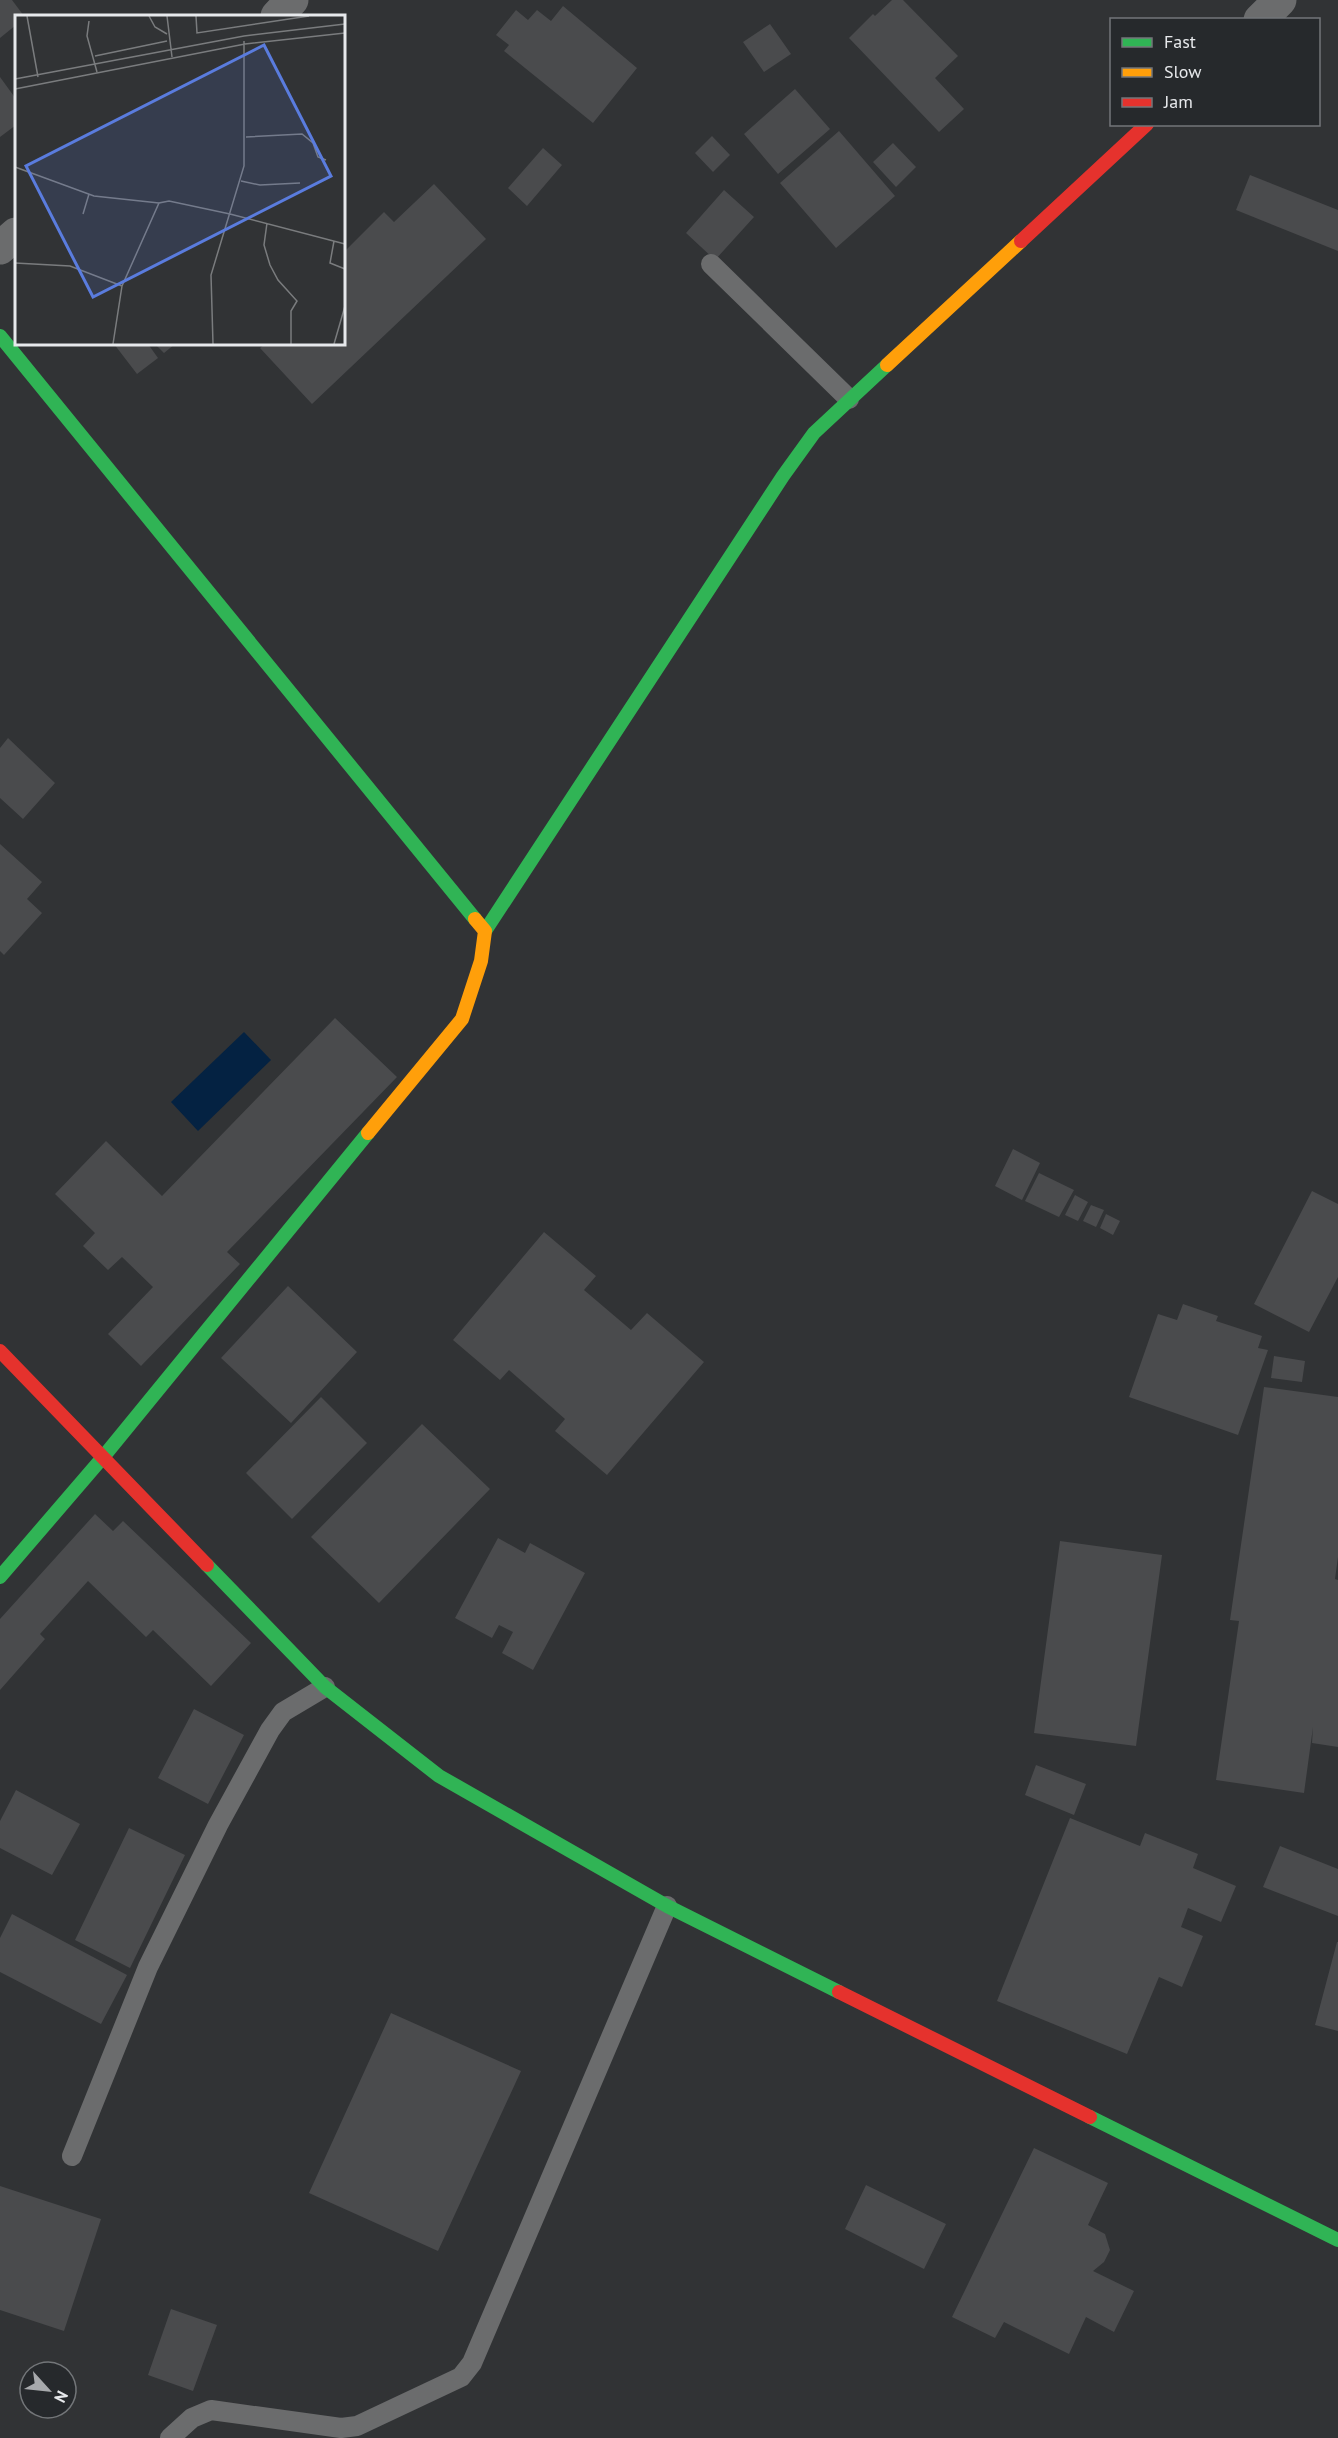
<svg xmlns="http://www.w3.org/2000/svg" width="1338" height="2438" viewBox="0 0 1338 2438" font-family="'PT Sans',sans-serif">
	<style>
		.water { fill: #042242 }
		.building { fill: #4a4b4d }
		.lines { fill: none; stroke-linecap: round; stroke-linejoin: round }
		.lane { stroke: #6b6c6d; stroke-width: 20 }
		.street { stroke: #6b6c6d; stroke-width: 33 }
		.fast { stroke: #30b455; stroke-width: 14 }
		.slow { stroke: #ff9f0a; stroke-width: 14 }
		.jam { stroke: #e5322d; stroke-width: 14 }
		.inset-road { fill: none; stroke: #7a7c7e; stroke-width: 1.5 }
		.view { fill: #5a7cde; fill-opacity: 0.15; stroke: #5a7cde; stroke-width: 3 }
		.inset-edge { fill: none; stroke: #e7e9ec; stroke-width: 3 }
	</style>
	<rect width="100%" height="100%" fill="#313335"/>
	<path class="water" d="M244 1032 271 1060 198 1131 171 1102Z"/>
	<path class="building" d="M0 0H12L24 16H16V25L0 38Z
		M892 0H903L958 56 935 78 964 109 939 132 849 38 873 14 875 16Z
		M563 6 637 68 593 123 504 51 509 45 496 35 516 10 528 20 537 10 551 21Z
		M770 24 791 54 764 72 743 42Z
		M0 77 16 99V125L0 137Z
		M795 89 830 129 778 174 744 134Z
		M839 131 895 196 836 248 780 183Z
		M712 136 730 155 713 172 695 153Z
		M893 143 916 167 896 187 873 162Z
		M543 148 562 165 527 206 508 188Z
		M1250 175 1338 210V251L1236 210Z
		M434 184 486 239 312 404 260 348 265 344H344V252L384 212 394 222Z
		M724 190 754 217 715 260 686 233Z
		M114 344H148L158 358 137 374Z
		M155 344H175L164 353Z
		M8 738 55 783 23 819 0 798V748Z
		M0 844 42 882 27 899 42 913 4 955 0 951Z
		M335 1018 397 1077 227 1252 240 1264 141 1366 108 1334 153 1287 122 1257 108 1270 83 1246 95 1233 55 1194 106 1141 162 1196Z
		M1013 1149 1040 1163 1022 1200 995 1186Z
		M1039 1173 1074 1190 1059 1217 1025 1201Z
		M1312 1191 1338 1204V1277L1309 1332 1254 1304Z
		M1075 1195 1088 1202 1078 1221 1065 1215Z
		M1091 1205 1104 1210 1096 1227 1083 1221Z
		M1106 1214 1120 1221 1113 1235 1100 1228Z
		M544 1232 596 1276 584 1290 631 1330 647 1313 704 1362 607 1475 555 1431 565 1419 509 1370 500 1380 453 1340Z
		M288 1286 357 1352 291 1423 221 1358Z
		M1183 1304 1218 1316 1216 1321 1262 1336 1258 1348 1268 1350 1238 1435 1129 1397 1158 1314 1177 1320Z
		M1274 1356 1305 1361 1302 1382 1271 1378Z
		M1264 1387 1338 1397V1557L1335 1579 1338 1580V1747L1312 1743 1313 1727 1304 1793 1216 1780 1239 1621 1230 1620Z
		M321 1397 367 1443 292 1519 246 1473Z
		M422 1424 490 1489 379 1603 311 1537Z
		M95 1514 113 1531 123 1521 251 1643 211 1686 153 1630 146 1637 88 1581 40 1634 45 1639 0 1690V1619Z
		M498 1538 525 1553 530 1543 585 1573 533 1670 502 1653 513 1632 499 1625 492 1638 455 1618Z
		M1060 1541 1162 1555 1136 1746 1034 1733Z
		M194 1709 244 1735 208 1804 158 1778Z
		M1036 1765 1086 1784 1074 1815 1025 1795Z
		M16 1790 80 1824 52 1875 0 1848V1821Z
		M1070 1818 1140 1846 1145 1833 1198 1854 1193 1868 1236 1886 1221 1922 1188 1908 1181 1927 1203 1936 1182 1987 1159 1977 1127 2054 997 2001Z
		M129 1828 185 1855 130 1968 75 1940Z
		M1280 1846 1338 1869V1916L1263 1887Z
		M12 1914 127 1975 101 2024 0 1972V1938Z
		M1337 1942H1338V2031L1315 2025Z
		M391 2013 521 2071 438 2251 309 2193Z
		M1034 2148 1108 2183 1088 2225 1105 2234 1110 2250 1104 2262 1093 2271 1134 2291 1114 2332 1086 2317 1069 2354 1004 2322 995 2338 952 2317Z
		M866 2185 946 2224 924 2269 845 2229Z
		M0 2186 101 2219 64 2331 0 2310Z
		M171 2309 217 2325 193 2391 148 2375Z"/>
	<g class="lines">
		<path class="lane" d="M711 264 849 399
			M72 2156 148 1967 218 1825 270 1730 283 1712 325 1687
			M170 2438 192 2418 211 2410 341 2428 357 2426 461 2377 472 2363 667 1906"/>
		<path class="street" d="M277 16 292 0
			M1260 20 1280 0
			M0 248 16 234"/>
		<path class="fast" d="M0 336 475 919
			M485 931 783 476 814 433 887 365
			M207 1565 325 1687 439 1776 667 1906 839 1992
			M0 1577 104 1456 368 1133
			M1090 2117 1338 2240"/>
		<path class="slow" d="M887 365 1021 241
			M368 1133 462 1019 481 961 485 931 475 919"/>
		<path class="jam" d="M1021 241 1147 124
			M0 1351 207 1565
			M839 1992 1090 2117"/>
	</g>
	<g transform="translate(15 15)">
		<rect width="330" height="330" fill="#313335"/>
		<path class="inset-road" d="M12 1 23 62M134 1 140 12 152 19M152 1 157 42M181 1 182 18 294 1M74 6 72 21 82 57M80 41 152 26M0 64 229 21 330 9M0 74 230 29 330 18M231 122 287 119 298 128 303 142 311 145M0 152 79 181 144 188M226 166 245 170 285 168M68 199 74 179M252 208 249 230 255 250 263 265 282 286 276 296V329M319 226 315 248 330 254M0 248 55 251 107 271M98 329 107 271 144 188 154 186 215 199 330 229M198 329 196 260 229 151V26M319 329 330 291"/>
		<path class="view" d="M249 30 316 161 78 282 11 151Z"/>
		<rect width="330" height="330" class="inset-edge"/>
	</g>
	<rect x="1110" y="18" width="210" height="108" fill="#26292c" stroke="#737679" stroke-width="1.5"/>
	<rect x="1122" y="38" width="30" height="9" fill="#30b455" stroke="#737679" stroke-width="1.5"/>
	<text x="1164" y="48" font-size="18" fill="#e7e9ec">Fast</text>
	<rect x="1122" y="68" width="30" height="9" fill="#ff9f0a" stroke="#737679" stroke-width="1.5"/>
	<text x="1164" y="78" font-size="18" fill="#e7e9ec">Slow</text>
	<rect x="1122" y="98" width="30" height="9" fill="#e5322d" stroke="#737679" stroke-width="1.5"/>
	<text x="1164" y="108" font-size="18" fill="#e7e9ec">Jam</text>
	<g transform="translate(48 2390) rotate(117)"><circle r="28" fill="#26292c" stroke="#737679" stroke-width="1.5"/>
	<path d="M0-4.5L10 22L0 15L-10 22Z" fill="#a7a9ac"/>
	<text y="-9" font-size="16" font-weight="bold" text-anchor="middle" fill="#e7e9ec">N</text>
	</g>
</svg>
